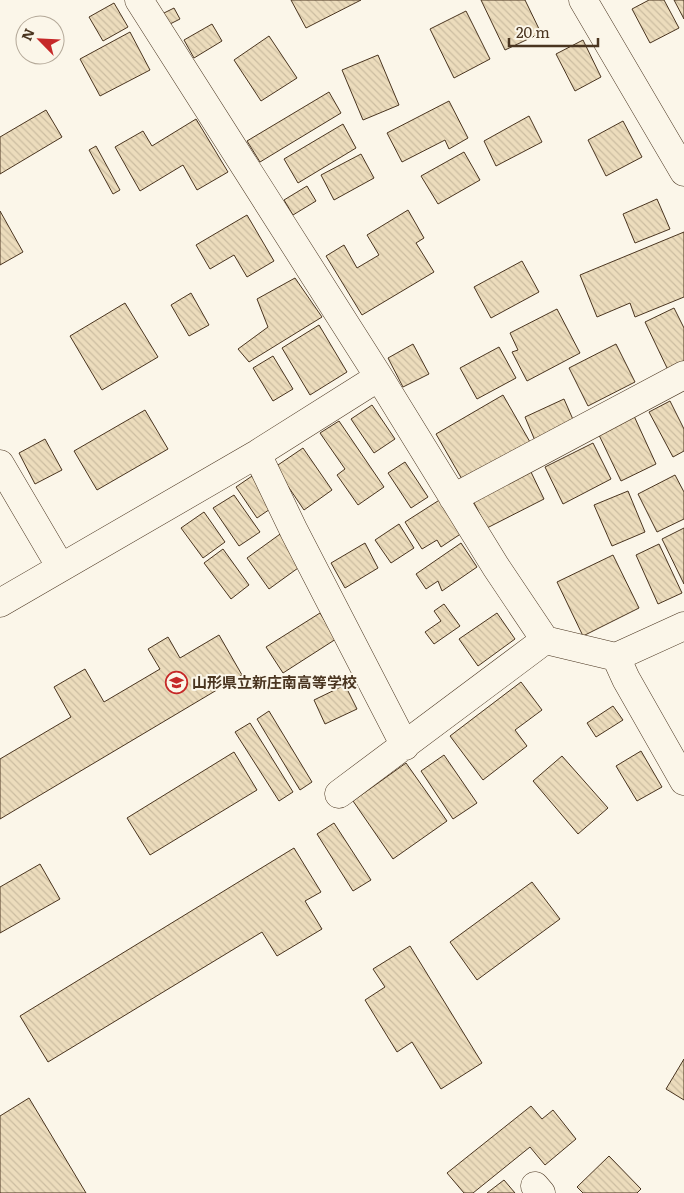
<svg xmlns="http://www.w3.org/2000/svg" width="684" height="1193" viewBox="0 0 684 1193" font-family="Literata,'Noto Sans JP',serif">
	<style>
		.building { fill: url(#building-back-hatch); stroke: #4a3520 }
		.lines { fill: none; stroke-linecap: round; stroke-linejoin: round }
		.minor-casing { stroke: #4a3520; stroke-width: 29 }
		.minor { stroke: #fbf6e9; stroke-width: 28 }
		.labels { text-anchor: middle; stroke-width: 4; stroke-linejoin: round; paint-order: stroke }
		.poi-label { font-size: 15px; font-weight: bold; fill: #4a3520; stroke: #fbf6e9; text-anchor: start }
	</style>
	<defs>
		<pattern id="building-back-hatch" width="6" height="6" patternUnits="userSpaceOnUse" patternTransform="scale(1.25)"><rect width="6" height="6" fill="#ecdcbc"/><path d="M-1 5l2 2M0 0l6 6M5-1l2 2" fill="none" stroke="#ccbda1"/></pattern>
	</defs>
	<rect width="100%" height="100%" fill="#fbf6e9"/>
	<path class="building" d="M291 0H361L306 28Z
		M481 0H525L541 33 505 50Z
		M649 0H664L679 28 650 43 632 9Z
		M674 0H684V19Z
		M114 3 128 27 103 41 89 17Z
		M174 8 180 19 166 26 160 15Z
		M466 11 490 59 454 78 430 29Z
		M212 24 222 41 194 58 184 40Z
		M130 32 150 70 100 96 80 59Z
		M269 36 297 78 261 101 234 60Z
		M583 40 601 77 575 91 556 54Z
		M378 55 399 105 363 120 342 70Z
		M329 92 341 113 260 162 247 141Z
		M449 101 468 138 449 149 445 140 402 162 387 133Z
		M46 110 62 137 0 174V137Z
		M529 116 542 142 496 166 484 141Z
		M196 119 228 172 197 190 183 165 140 191 115 147 143 131 152 146Z
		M623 121 642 157 606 176 588 140Z
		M343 124 356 148 298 183 284 159Z
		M96 146 120 190 113 194 89 150Z
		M464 152 480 180 438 204 421 176Z
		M361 154 374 178 334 200 321 175Z
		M307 186 316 201 293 215 284 200Z
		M657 199 670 229 635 243 623 214Z
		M408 210 424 238 416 243 434 272 362 315 326 256 344 245 357 268 379 255 367 235Z
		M0 211 23 252 0 265Z
		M247 215 274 261 247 277 234 255 210 269 196 245Z
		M684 232V297L635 317 630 303 597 317 580 275Z
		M522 261 539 292 491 318 474 287Z
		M295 278 322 317 249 362 238 349 268 327 257 299Z
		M191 293 209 325 189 336 171 305Z
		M125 303 158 357 102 390 70 336Z
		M674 308 684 328V362L668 370 645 322Z
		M557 309 580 353 527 381 512 352 518 350 510 333Z
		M319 325 347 372 310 395 282 348Z
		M413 344 429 374 403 387 388 358Z
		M616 344 635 382 588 406 569 368Z
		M499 347 516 378 477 399 460 368Z
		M273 356 293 389 273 401 253 368Z
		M503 395 530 442 463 481 436 434Z
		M564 399 575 424 536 443 525 417Z
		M670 401 684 429V451L673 457 649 412Z
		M372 405 395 439 374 453 351 419Z
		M145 410 168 449 97 490 74 451Z
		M634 416 656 464 621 481 598 433Z
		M339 421 384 487 358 505 337 475 345 469 320 433Z
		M45 439 62 470 35 484 19 453Z
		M593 443 611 479 563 504 545 467Z
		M303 448 332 490 304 510 275 467Z
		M405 462 428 497 411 508 388 473Z
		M530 470 544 499 487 528 472 499Z
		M255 474 276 505 257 518 236 487Z
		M675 475 684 492V519L657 532 638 494Z
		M628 491 645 532 612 546 594 505Z
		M234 495 260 532 239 546 213 508Z
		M441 499 462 533 441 547 437 540 422 549 405 522Z
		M204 512 225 542 203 558 181 528Z
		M399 524 414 548 391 563 375 540Z
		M684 528V584L662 539Z
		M283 532 305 563 269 589 247 558Z
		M365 543 378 568 345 588 331 563Z
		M461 543 477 567 442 591 438 581 426 589 416 574Z
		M659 544 682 593 658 604 636 555Z
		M223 549 249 585 231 599 204 563Z
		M613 555 639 608 583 636 557 582Z
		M444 604 460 626 434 644 425 632 441 621 434 611Z
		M320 613 336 639 283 673 266 647Z
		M497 613 515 639 478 666 459 639Z
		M219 635 242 675 0 819V759L71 717 54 687 85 669 104 702 160 669 148 649 168 637 180 658Z
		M521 682 542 710 515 730 527 746 483 780 450 736Z
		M345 685 357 709 325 724 314 700Z
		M613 706 623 720 596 737 587 723Z
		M269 711 312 782 300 790 257 719Z
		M250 723 293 792 279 801 235 732Z
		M641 751 662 787 637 801 616 766Z
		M234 752 257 790 150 855 127 818Z
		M444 755 477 803 453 819 421 771Z
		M562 756 608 808 578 834 533 781Z
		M406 763 447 821 393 859 353 801Z
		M334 823 371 880 353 891 317 834Z
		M294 848 321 892 305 901 322 929 277 956 262 932 48 1062 20 1016Z
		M40 864 60 899 0 933V887Z
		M532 882 560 919 477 980 450 942Z
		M410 946 482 1063 441 1089 412 1042 397 1052 365 1000 385 987 373 969Z
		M684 1059V1100L666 1089Z
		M29 1098 86 1193H0V1116Z
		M531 1106 542 1119 553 1110 576 1139 545 1165 530 1147 473 1193H464L447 1173Z
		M609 1156 641 1189 637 1193H583L577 1187Z
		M504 1180 515 1193H487Z"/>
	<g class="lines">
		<defs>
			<path id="minor" d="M139 0 379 377 496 567 545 640 616 657 684 626
				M583 0 684 172
				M257 454 294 531 405 746
				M0 464 60 566
				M453 498 684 375
				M0 603 257 454 379 377
				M616 657 626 679 684 781
				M339 794 545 640
				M535 1186 541 1193"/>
		</defs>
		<use href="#minor" class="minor-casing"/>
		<use href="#minor" class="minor"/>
	</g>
	<defs>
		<symbol id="school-ring" viewBox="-11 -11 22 22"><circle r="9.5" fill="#fbf6e9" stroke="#c62828" stroke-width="1.5"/><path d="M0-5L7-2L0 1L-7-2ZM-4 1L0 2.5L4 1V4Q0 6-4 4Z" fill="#c62828"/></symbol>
	</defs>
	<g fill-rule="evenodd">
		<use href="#school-ring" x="164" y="670" width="25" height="25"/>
	</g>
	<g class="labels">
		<g class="poi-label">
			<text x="192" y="688">山形県立新庄南高等学校</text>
		</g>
	</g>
	<g transform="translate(40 40) rotate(294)"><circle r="24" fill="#fbf6e9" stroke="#b4a999"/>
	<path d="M0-4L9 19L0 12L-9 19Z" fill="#c62828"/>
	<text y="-8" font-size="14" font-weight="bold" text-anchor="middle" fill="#4a3520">N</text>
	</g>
	<path d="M509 38v8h89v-8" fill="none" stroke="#4a3520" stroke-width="2.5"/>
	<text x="516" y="38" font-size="15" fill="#4a3520" stroke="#fbf6e9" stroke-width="4" paint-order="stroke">20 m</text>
</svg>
